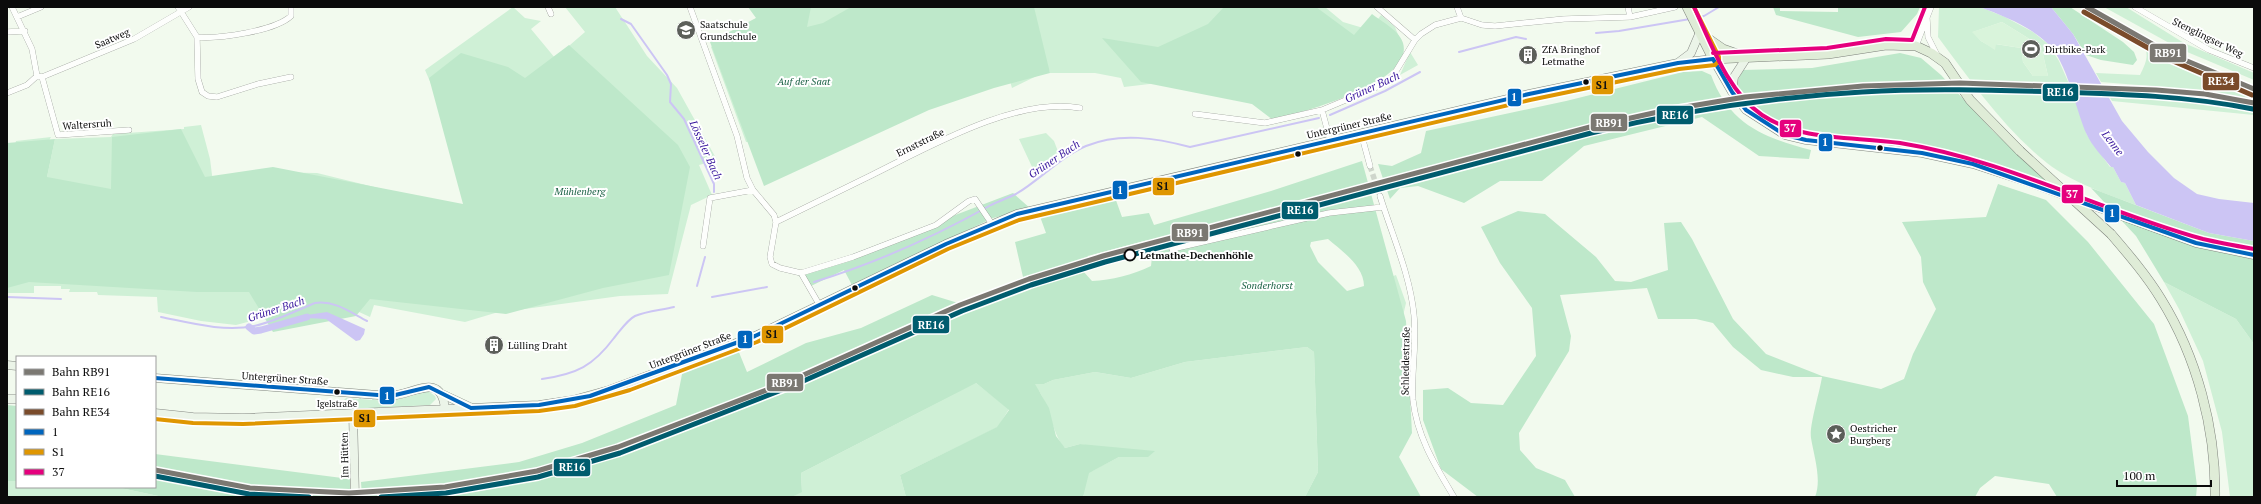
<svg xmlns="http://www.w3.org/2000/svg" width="2261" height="504" viewBox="0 0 2261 504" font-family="'PT Serif',serif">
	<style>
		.green { fill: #cff0d6; fill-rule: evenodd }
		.forest { fill: #bee8ca; fill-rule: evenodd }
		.pitch { fill: #d9f4db }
		.water { fill: #ccc5f4 }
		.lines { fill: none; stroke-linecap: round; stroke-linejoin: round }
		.stream { stroke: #ccc5f4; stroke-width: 2 }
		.canal { stroke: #ccc5f4; stroke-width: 7 }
		.street-tunnel { stroke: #cfd6cc; stroke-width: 5.5; stroke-dasharray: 5.5 3; stroke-linecap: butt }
		.street-casing { stroke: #8f938d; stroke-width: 6 }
		.secondary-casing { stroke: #868984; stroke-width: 9 }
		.primary-casing { stroke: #7c807a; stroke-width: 10 }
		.street { stroke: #fdfefc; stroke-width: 5.5 }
		.secondary { stroke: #ebf4e8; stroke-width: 8 }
		.primary { stroke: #dfecd7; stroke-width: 9 }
		.primary-bridge-casing { stroke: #7c807a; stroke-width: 10; stroke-linecap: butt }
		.primary-bridge { stroke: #dfecd7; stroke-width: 9 }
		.bus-1-casing { stroke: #fff; stroke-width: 7 }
		.bus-2-casing { stroke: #fff; stroke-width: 7 }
		.bus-3-casing { stroke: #fff; stroke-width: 7 }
		.bus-1 { stroke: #0065bd; stroke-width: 4 }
		.bus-2 { stroke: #df9601; stroke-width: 4 }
		.bus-3 { stroke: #e5007d; stroke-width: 4 }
		.rail-1-casing { stroke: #fff; stroke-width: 8 }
		.rail-2-casing { stroke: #fff; stroke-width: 8 }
		.rail-3-casing { stroke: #fff; stroke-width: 8 }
		.rail-1 { stroke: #7b7872; stroke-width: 5 }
		.rail-2 { stroke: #005c6e; stroke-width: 5 }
		.rail-3 { stroke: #7a4b2a; stroke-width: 5 }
		.bus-dot { fill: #0b0b0b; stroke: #fff; stroke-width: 1.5 }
		.stop-dot { fill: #fff; stroke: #0b0b0b; stroke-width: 2 }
		.labels { text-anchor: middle; stroke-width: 4; stroke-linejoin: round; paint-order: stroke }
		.bus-label { font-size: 9px; fill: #0b0b0b; stroke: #fff }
		.poi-label { font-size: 10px; fill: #0b0b0b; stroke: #fff; text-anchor: start }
		.street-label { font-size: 10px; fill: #0b0b0b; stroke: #fff }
		.park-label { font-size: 10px; font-style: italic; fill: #1c6246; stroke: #fff }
		.stop-label { font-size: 10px; font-weight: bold; fill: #0b0b0b; stroke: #fff; text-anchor: start }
		.water-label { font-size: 11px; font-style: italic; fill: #37159c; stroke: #fff }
		.line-badge { stroke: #fff; stroke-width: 1.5 }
		.badge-label { font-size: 11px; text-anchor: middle; font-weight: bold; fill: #fff }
		.pale-badge-label { font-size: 11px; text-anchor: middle; font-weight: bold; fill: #111 }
	</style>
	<rect width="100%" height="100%" fill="#f2faee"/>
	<path class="green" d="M513 7 525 18 541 21 531 29 555 58 585 32 565 7H615L647 56 677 88 717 160 699 165 712 195 691 205 668 294 620 296 495 313 465 322 374 305 370 317 346 306 267 317 236 325 201 321 158 312 157 297 98 295 97 292H69L70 289H61V286H34V293H7V175L16 141 51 137 43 152 47 177 55 139 111 137 113 134 184 129V127L201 125 210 159 213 183 258 172 317 173 452 206 471 203 438 100 425 70Z
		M756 7H1325L1343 22 1370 30 1381 15 1395 27 1401 42 1256 105 1175 81 1124 87 1121 78 1095 73H1050L1049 70 1012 88 1004 60 750 142H746L711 47 761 15Z
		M1939 7H1980L2005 17 2033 32 2048 44 2059 61 2073 93 2087 135 2110 167H2113L2121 182 2125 183 2136 205C2107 194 2071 182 2047 163 2004 129 1971 81 1938 37ZM2002 22 2041 46 2048 76H2033L2023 62 2021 48 1995 44V49L1981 41 1973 32Z
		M2104 7H2126L2184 43 2254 73V80L2180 49Z
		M2139 38 2190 65 2254 91V101L2200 90 2101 82 2096 73 2140 75C2148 59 2150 52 2139 38Z
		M1410 52 1418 65 1400 75Z
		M2106 91 2230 104 2254 109V115L2112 101Z
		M1046 133 1054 141 1059 154 1033 169 1019 139Z
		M1332 236 1303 244 1340 296 1396 275 1406 303 1400 329 1325 471 1321 341 1048 373 1044 384 1053 380 1095 372 1131 378 1185 362 1307 347 1314 352 1318 472 1305 497H1083L1084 494 1082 497 1019 408 984 379 752 497 1115 283ZM1039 391C1050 407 1054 439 1065 448L1080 444 1148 457H1119L1092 471 1061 454Z
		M2164 282 2236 319 2254 344V497H2230L2222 432 2203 361 2179 309Z
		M976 383 1009 409 998 427 900 475 906 497H792L802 491 801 473Z
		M428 391 435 396 436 399 430 405 355 409 344 400 346 398 358 399 361 397V399L372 400V398L375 400 385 401 386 399 404 398Z
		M7 481H17V487H116L163 497H7Z"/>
	<path class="forest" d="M748 7H811L807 27 823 23 851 7H1034L1050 73 994 88 929 110 764 186 710 42 756 18Z
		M1224 7H1316L1354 35 1372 14C1382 22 1399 30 1403 43 1415 83 1301 112 1273 120L1252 104 1141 82 1102 38 1158 47 1208 24Z
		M1773 7H1780V11L1838 12V7H1920L1917 14 1901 32 1858 37 1776 15Z
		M2051 7H2070L2123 42 2134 52 2137 60 2133 65 2101 60 2086 55 2073 34Z
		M569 45 678 145 690 167 669 275 603 288 506 314 370 299 356 316 273 332 249 292H197L29 282 7 288V143L55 139 47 177 111 189 112 137 181 129 205 177 273 167 463 204 429 78 461 53 508 67 525 78Z
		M1900 53 1921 58 1941 75 1993 131 2048 182 1982 159 1950 151 1872 139 1804 134 1760 116 1738 93 1737 82 1743 70 1812 68Z
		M1702 71 1711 75C1729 124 1764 138 1811 150L1809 159 1759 156 1702 117 1584 146 1542 181H1500L1464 203 1418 186 1400 188 1390 199 1378 164 1392 166 1421 153 1426 131 1566 101 1683 72Z
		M1362 161 1406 321 1412 433 1399 457 1421 497H1305L1318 472 1314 352 1307 347 1185 362 1131 378 1095 372 1053 380 1044 384H1035L1049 408 1056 436 1065 448 1080 444 1155 451 1148 457H1119L1089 473 1083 497H906L900 475 997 427 1009 410 976 383 801 473 802 492 792 497H362L361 482 519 462 582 443 676 405 684 364 736 345 747 372 806 343 861 328 932 295 958 303 1023 277 1015 242 1046 233 1038 211 1113 192 1122 217 1149 213 1154 225 1271 191ZM1328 239C1342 251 1364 266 1364 286L1347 291 1318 262 1310 246 1311 242ZM1148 240 1153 248 1151 266C1132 275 1112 280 1092 281L1083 271 1088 256Z
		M1998 184 2046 200 2088 242 2154 324 2188 416 2197 486 2196 497H2057L2049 484 1995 476 1980 488 1975 497H1815C1822 480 1814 456 1811 438 1809 426 1820 391 1822 377H1793L1761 370 1733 347 1713 323 1696 319H1658L1647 288 1560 295 1571 336 1569 351 1519 433 1520 450 1536 468 1565 480 1575 497H1478L1441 469 1423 420V390L1448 388 1471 403 1503 405 1536 356 1532 308 1500 263 1481 227 1518 211 1545 214 1596 257 1615 281 1631 282 1668 270 1664 223 1681 222 1692 239 1733 319 1766 354 1822 376 1881 389 1904 379 1913 354 1936 309 1923 282 1921 257 1902 222 1986 217Z
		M2091 188 2209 233 2254 241V344L2236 319 2164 282 2136 236Z
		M1013 193 1031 209 993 218 852 285 844 270 811 286 798 275Z
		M7 405 17 406V481H7Z
		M155 454 350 479V497H163L116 487H155Z"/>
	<path class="pitch" d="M2002 22 2041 46 2048 76H2033L2023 62 2021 48 1996 44 1995 50 1981 41 1972 32Z"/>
	<path class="water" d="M1980 7H2051L2073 34 2122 121 2148 152 2174 178 2197 194 2219 199 2254 203V241L2209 233 2136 205 2125 183 2121 182 2113 167H2111C2103 157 2092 146 2087 135 2075 109 2068 62 2047 43 2028 25 2003 16 1980 7Z
		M327 312 365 329 364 334 360 340 356 341 326 319 307 318V315Z"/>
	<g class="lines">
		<path class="stream" d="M1696 18 1704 16 1719 7
			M621 19 631 24 667 75 671 84 670 102 684 119 714 184V192
			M1596 33 1619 31 1690 19
			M1459 52 1516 37 1526 39
			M1330 115 1385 91 1420 72
			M814 282C876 263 934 237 991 205 999 201 1008 198 1016 194 1040 180 1060 157 1086 146 1120 132 1156 138 1190 147L1319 118
			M697 286 705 257
			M7 297 61 299
			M712 297 767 287
			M161 317C191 323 223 332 254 326 274 322 295 311 315 303 334 300 350 312 367 321
			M542 379C577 374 593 366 614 338 620 331 627 320 635 316 646 311 662 310 674 307"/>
		<path class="canal" d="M249 327 254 331 261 330 307 317"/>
		<path class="street-tunnel" d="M1370 166 1380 196"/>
		<defs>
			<path id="street" d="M178 7 197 37 198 79 202 92 208 96 217 97 258 84 291 77
				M548 7 551 14
				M690 7 737 136 747 178 753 190 774 215 776 222 770 257 772 264 780 268 801 273 853 257 936 225 969 201 975 199 992 224
				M1377 7 1415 40
				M1457 7 1461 18
				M1628 7 1630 17
				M2135 7 2209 50 2254 68
				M17 17 41 7
				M1927 18 1928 37 1937 55
				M7 32 25 31
				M197 37C219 39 275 31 291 16V7
				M1916 46 1931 7
				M37 76 42 77 134 39 189 7
				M42 77 58 135 129 130
				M7 93 27 85 37 76 32 49 12 7
				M1322 110 1330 140
				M1195 114 1265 123 1322 110 1384 84 1393 76 1415 40 1421 34 1435 25 1461 18 1482 25 1495 26 1564 19 1630 17 1675 7
				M1361 133 1370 166
				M1380 196C1392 235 1410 274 1414 315 1417 344 1411 372 1413 400 1417 437 1436 467 1454 497
				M776 222C808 206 840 191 872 175 927 148 1017 96 1080 108
				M703 246 710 198 753 190
				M1172 249 1329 213 1383 207
				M801 273 820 306"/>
			<path id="secondary" d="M1679 62 1691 53 1700 32
				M1732 92 1734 77 1747 57
				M7 365 17 366
				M155 378 391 396C415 394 441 371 445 409
				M442 394 470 407
				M7 399H17
				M155 413 193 417 243 418 539 405 573 400 609 390 755 336 946 244 1017 214 1529 94 1678 63 1713 59 1732 92 1746 110 1785 135 1806 140 1922 153 1973 164 2028 182 2196 243 2254 255
				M353 413 355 497"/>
			<path id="primary" d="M1687 7 1713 59 1828 54 1886 45 1916 46 1931 53 1945 63 1970 100 2020 151
				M1703 35 1723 49 1740 55
				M2111 234C2129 255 2147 276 2161 299 2197 357 2216 429 2215 497"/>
		</defs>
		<use href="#street" class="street-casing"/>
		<use href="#secondary" class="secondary-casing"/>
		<use href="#primary" class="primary-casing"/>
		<use href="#street" class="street"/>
		<use href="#secondary" class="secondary"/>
		<use href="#primary" class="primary"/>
		<defs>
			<path id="primary-bridge" d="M2020 151 2111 234"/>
		</defs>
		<use href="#primary-bridge" class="primary-bridge-casing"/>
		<use href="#primary-bridge" class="primary-bridge"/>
		<defs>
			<path id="bus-1" d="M1713 59 1732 92 1746 110 1785 135 1806 140 1922 153 1973 164 2196 243 2254 255
				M155 378 391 396 429 387 471 408 539 405 590 396 755 336 946 244 1017 214 1529 94 1678 63 1713 59"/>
			<path id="bus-2" d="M155 419 193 423 243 424 539 411 575 406 630 390 757 342 948 249 1019 220 1530 100 1679 69 1715 65 1719 61V57L1694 7"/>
			<path id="bus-3" d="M1694 7C1711 43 1727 91 1762 115 1803 142 1853 136 1900 143 2006 160 2101 211 2203 239 2220 243 2237 246 2254 249
				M1713 53 1827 48 1886 39 1912 40 1925 7"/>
		</defs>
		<use href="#bus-1" class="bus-1-casing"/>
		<use href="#bus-2" class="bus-2-casing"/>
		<use href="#bus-3" class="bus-3-casing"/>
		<use href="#bus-1" class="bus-1"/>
		<use href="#bus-2" class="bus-2"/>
		<use href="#bus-3" class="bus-3"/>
		<defs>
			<path id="rail-1" d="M2087 7 2168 53 2254 89
				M155 470 250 488 349 493 445 487 537 471 618 447 790 381 960 305 1029 279 1103 256 1590 127 1667 110 1745 97 1863 86 1960 83 2156 90 2205 94 2254 103"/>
			<path id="rail-2" d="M155 476 249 494 309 497
				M381 497 446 493 538 477 620 453 792 386 962 311 1031 285 1105 262 1591 133C1681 111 1771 97 1862 92 1927 88 1992 90 2056 92 2123 94 2188 96 2253 109"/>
			<path id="rail-3" d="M2084 12 2166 58 2252 95"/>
		</defs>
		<use href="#rail-1" class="rail-1-casing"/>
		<use href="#rail-2" class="rail-2-casing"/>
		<use href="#rail-3" class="rail-3-casing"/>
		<use href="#rail-1" class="rail-1"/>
		<use href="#rail-2" class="rail-2"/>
		<use href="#rail-3" class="rail-3"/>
	</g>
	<defs>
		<symbol id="school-disc" viewBox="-11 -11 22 22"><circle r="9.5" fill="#5c5f5a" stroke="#fff"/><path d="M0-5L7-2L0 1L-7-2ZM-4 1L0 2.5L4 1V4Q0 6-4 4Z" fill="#fff"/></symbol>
		<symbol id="stadium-disc" viewBox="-11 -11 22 22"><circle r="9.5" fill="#5c5f5a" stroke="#fff"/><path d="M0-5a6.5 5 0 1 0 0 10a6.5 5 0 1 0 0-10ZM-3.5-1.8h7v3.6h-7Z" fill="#fff"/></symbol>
		<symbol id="building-disc" viewBox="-11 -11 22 22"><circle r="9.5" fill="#5c5f5a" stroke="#fff"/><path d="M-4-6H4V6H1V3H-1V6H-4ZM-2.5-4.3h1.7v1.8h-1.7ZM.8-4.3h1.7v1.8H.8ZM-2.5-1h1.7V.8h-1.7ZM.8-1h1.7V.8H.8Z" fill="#fff"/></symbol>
		<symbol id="sight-disc" viewBox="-11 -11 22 22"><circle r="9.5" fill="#5c5f5a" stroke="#fff"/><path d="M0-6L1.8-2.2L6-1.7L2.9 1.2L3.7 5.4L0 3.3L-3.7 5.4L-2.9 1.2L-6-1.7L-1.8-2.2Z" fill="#fff"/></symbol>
	</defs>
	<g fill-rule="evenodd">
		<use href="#school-disc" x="675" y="19" width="22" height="22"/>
		<use href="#stadium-disc" x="2020" y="38" width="22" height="22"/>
		<use href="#building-disc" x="1517" y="44" width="22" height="22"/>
		<use href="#building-disc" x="483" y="334" width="22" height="22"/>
		<use href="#sight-disc" x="1825" y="423" width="22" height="22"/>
	</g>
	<g class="bus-dot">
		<circle cx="1586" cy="82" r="3.5"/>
		<circle cx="1880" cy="148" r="3.5"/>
		<circle cx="1298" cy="154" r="3.5"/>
		<circle cx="855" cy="288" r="3.5"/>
		<circle cx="337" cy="392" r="3.5"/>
	</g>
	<circle class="stop-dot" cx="1130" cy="255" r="5.5"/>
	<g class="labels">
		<g class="bus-label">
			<text x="337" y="407">Igelstraße</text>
		</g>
		<g class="poi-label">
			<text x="700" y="28">Saatschule<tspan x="700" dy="12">Grundschule</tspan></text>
			<text x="1542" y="53">ZfA Bringhof<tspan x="1542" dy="12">Letmathe</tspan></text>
			<text x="2045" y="53">Dirtbike-Park</text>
			<text x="508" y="349">Lülling Draht</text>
			<text x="1850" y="432">Oestricher<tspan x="1850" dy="12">Burgberg</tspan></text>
		</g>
		<g class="street-label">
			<text transform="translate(2208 37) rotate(26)" y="4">Stenglingser Weg</text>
			<text transform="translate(112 38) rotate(-23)" y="4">Saatweg</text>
			<text transform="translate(87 124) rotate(-4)" y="4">Waltersruh</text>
			<text transform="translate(1349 125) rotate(-13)" y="4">Untergrüner Straße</text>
			<text transform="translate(920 142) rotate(-26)" y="4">Ernststraße</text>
			<text transform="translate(690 350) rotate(-21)" y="4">Untergrüner Straße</text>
			<text transform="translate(1405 361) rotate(-89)" y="4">Schleddestraße</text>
			<text transform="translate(285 378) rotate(4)" y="4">Untergrüner Straße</text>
			<text transform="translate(344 455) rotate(-91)" y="4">Im Hütten</text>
		</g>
		<g class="park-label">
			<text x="804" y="85">Auf der Saat</text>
			<text x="580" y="195">Mühlenberg</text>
			<text x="1267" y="289">Sonderhorst</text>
		</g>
		<g class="stop-label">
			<text x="1140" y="259">Letmathe-Dechenhöhle</text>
		</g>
		<g class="water-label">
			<text transform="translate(1372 87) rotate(-25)" y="4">Grüner Bach</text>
			<text transform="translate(2113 143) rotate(53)" y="4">Lenne</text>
			<text transform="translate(706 150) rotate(66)" y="4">Lösseler Bach</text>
			<text transform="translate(1054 159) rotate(-34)" y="4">Grüner Bach</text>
			<text transform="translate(276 309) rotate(-18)" y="4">Grüner Bach</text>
		</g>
	</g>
	<g class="line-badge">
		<rect x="2149" y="43" width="38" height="20" rx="4" fill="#7b7872"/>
		<rect x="2202" y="72" width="38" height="19" rx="4" fill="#7a4b2a"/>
		<rect x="1591" y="75" width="23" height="20" rx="4" fill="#df9601"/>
		<rect x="2042" y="83" width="37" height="19" rx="4" fill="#005c6e"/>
		<rect x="1507" y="88" width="15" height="19" rx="4" fill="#0065bd"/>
		<rect x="1656" y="105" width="38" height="20" rx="4" fill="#005c6e"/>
		<rect x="1590" y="113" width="38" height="19" rx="4" fill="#7b7872"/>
		<rect x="1779" y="119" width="23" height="19" rx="4" fill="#e5007d"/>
		<rect x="1818" y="133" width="15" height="19" rx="4" fill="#0065bd"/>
		<rect x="1152" y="177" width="23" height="19" rx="4" fill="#df9601"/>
		<rect x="1112" y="180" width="16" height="20" rx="4" fill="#0065bd"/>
		<rect x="2061" y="184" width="23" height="20" rx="4" fill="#e5007d"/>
		<rect x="1281" y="201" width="38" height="19" rx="4" fill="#005c6e"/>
		<rect x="2104" y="204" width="16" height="19" rx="4" fill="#0065bd"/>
		<rect x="1171" y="223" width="38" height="19" rx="4" fill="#7b7872"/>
		<rect x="912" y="315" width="38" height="19" rx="4" fill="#005c6e"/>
		<rect x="761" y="325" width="23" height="19" rx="4" fill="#df9601"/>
		<rect x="737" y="330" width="16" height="19" rx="4" fill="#0065bd"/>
		<rect x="766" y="373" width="38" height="19" rx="4" fill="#7b7872"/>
		<rect x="379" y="386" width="16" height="19" rx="4" fill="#0065bd"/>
		<rect x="353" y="409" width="23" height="19" rx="4" fill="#df9601"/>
		<rect x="553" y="458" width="38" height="19" rx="4" fill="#005c6e"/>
	</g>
	<g class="badge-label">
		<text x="2168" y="57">RB91</text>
		<text x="2221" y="85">RE34</text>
		<text x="2060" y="96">RE16</text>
		<text x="1514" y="101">1</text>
		<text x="1675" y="119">RE16</text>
		<text x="1609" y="127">RB91</text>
		<text x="1790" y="132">37</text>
		<text x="1825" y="146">1</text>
		<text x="1120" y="194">1</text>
		<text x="2072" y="198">37</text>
		<text x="1300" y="214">RE16</text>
		<text x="2112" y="217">1</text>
		<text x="1190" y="237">RB91</text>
		<text x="931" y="329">RE16</text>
		<text x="745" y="343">1</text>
		<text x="785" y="387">RB91</text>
		<text x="387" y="400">1</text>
		<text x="572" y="471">RE16</text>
	</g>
	<g class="pale-badge-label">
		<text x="1602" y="89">S1</text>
		<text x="1163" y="190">S1</text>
		<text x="772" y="338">S1</text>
		<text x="365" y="422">S1</text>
	</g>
	<rect width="2261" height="504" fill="none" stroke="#0b0b0b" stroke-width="16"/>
	<rect x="16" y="356" width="140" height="132" fill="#ffffff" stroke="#9d9d9d"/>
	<rect x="24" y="369" width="20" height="6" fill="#7b7872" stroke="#9d9d9d"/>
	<text x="52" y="376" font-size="12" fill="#0b0b0b">Bahn RB91</text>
	<rect x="24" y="389" width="20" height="6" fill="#005c6e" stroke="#9d9d9d"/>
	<text x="52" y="396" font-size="12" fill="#0b0b0b">Bahn RE16</text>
	<rect x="24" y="409" width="20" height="6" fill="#7a4b2a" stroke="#9d9d9d"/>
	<text x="52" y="416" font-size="12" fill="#0b0b0b">Bahn RE34</text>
	<rect x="24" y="429" width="20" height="6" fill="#0065bd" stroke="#9d9d9d"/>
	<text x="52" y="436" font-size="12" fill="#0b0b0b">1</text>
	<rect x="24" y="449" width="20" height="6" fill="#df9601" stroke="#9d9d9d"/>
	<text x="52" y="456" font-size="12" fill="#0b0b0b">S1</text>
	<rect x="24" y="469" width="20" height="6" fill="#e5007d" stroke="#9d9d9d"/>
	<text x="52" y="476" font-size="12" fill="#0b0b0b">37</text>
	<path d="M2117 480v6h94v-6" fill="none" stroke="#0b0b0b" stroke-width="2"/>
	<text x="2123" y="480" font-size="12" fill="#0b0b0b" stroke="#ffffff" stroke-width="3" paint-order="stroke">100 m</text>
</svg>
